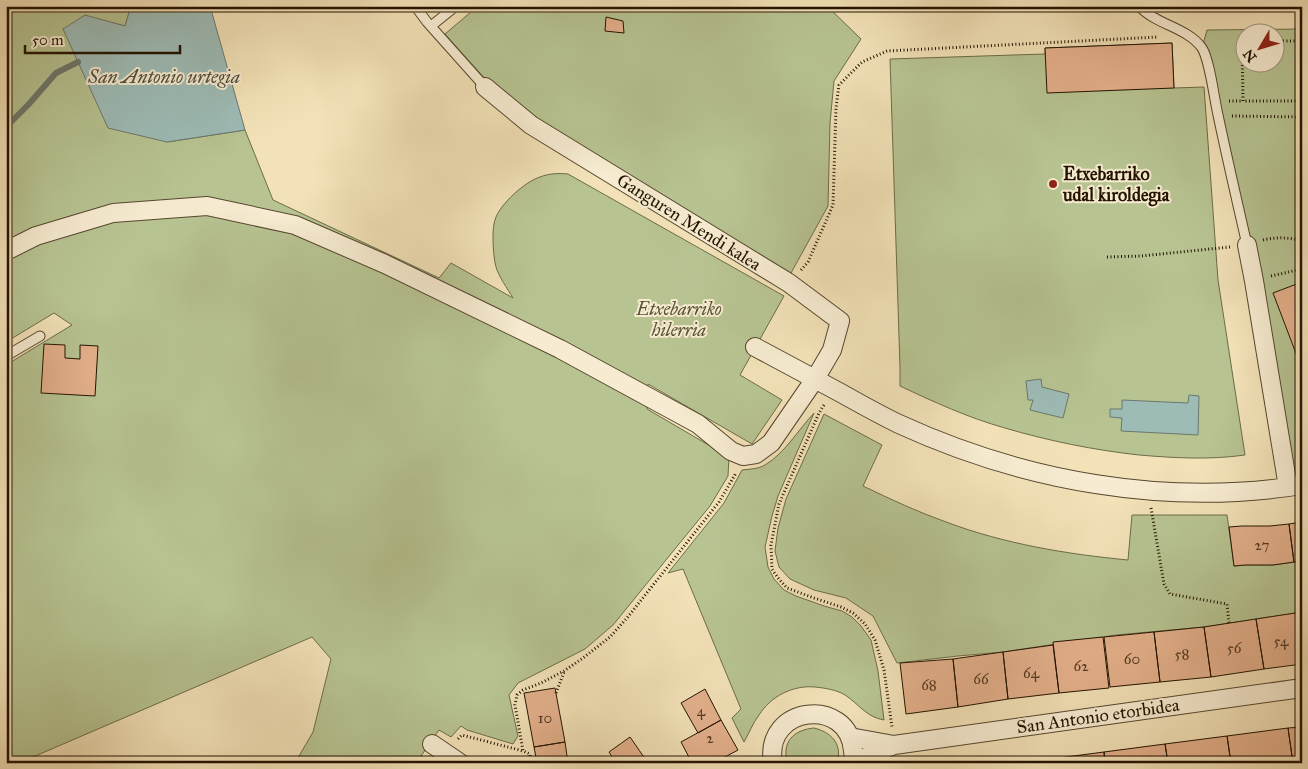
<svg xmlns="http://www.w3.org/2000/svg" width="1308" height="769" viewBox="0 0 1308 769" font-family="'IM FELL Great Primer',serif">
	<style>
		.green { fill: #b7c492; stroke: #6c6c49; fill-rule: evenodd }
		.water { fill: #9dbcb6; stroke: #6c786d }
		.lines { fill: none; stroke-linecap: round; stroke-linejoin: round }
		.stream { stroke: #6c786d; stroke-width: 6 }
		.building { fill: #e3b08b; stroke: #221300 }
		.lane-casing { stroke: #56472e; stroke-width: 11 }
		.street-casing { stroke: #56472e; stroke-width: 20 }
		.path { stroke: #221300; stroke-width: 3; stroke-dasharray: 1 2.5; stroke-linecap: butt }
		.lane { stroke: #f7ecd1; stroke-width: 9 }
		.street { stroke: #f7ecd1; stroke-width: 18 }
		.poi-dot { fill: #8f2418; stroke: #f7ecd1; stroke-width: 2 }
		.labels { text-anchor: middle; stroke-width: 4; stroke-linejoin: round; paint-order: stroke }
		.number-label { font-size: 15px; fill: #523a23 }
		.poi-label { font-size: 18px; font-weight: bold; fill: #221300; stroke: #f7ecd1; text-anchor: start }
		.street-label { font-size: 18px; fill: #221300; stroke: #f7ecd1 }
		.park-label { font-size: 18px; font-style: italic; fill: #565133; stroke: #f7ecd1 }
		.water-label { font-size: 19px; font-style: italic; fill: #4d4e40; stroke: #f7ecd1 }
	</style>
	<rect width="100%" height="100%" fill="#f3e2b8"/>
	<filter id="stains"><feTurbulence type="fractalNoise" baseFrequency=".004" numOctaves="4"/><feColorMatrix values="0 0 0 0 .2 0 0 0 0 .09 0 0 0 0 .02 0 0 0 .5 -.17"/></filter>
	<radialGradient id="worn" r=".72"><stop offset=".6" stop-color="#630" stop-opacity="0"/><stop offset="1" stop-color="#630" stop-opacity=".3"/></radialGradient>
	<path class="green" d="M6 6H131L125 26 85 16 167 142 245 130 273 200 439 278 451 263 513 298C507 288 499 277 496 267 493 256 491 227 496 217 500 207 513 194 521 188 536 176 550 172 568 174L784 296 740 375 782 400 752 444 648 384 647 409 729 457 728 476 710 506 613 625 585 649 518 683 509 695 518 736 513 744 467 730 461 726 451 737 439 730 421 756 429 763H295L313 732 331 659 312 637 19 763H6V365L72 325 54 313 6 342Z
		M478 6H827L861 39 834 81 830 123 828 206 791 273 616 168 520 107 487 81 445 34Z
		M1302 29V485L1288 487 1254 281 1202 48 1207 30ZM1246 32H1276V62H1246Z
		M1172 43 1174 88 1204 87 1218 280 1245 455C1210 460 1174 458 1139 455 1094 450 1049 441 1005 428 969 418 934 402 900 386V367L890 59 1045 54V48Z
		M814 413 778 496 772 516 765 547 768 567 774 579 784 590 796 596 824 606 842 611 852 617 861 626 871 640 878 671 884 720C866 717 859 704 845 695 837 690 825 688 815 687 793 685 771 696 759 715 753 723 749 733 744 742L732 718 741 709 683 569 668 573 724 503 742 470C750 469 758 469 765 465 785 453 798 430 814 413Z
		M824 414 882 445 863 486C890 499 918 512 946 522 1005 544 1066 554 1128 560L1132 515H1227L1234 566 1245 565H1273L1302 561V612L1204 627 1116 635 1003 652 958 656 897 663 873 616 846 598 814 590 790 579 779 567 775 551 778 528 786 499Z
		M814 728C831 732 843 744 837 763H787C782 742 793 730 814 728Z"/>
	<path class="water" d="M131 6H210L245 130 167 142 108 128 63 29 85 15 125 26Z
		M1041 379 1042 387 1069 394 1063 418 1030 410 1033 400H1028L1026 381Z
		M1189 395 1199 396 1198 435 1121 431 1122 418 1110 417V409H1122V400L1188 403Z"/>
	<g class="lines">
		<path class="stream" d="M6 127 28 105 56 73 78 62"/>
	</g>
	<path class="building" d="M606 17 623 21 624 33 605 31Z
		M1172 43 1174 88 1047 93 1045 48Z
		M1302 282V364H1300L1273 293Z
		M44 344 65 345V358L80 359V345L98 346 95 396 41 393Z
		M1302 522V561L1294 562 1289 524Z
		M1289 524 1294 562 1273 565H1245L1234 566 1229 527 1242 526H1270Z
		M1302 612V664L1264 669 1256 619Z
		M1256 619 1264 669 1211 677 1204 627Z
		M1204 627 1211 677 1160 682 1154 632Z
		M1154 632 1160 682 1110 687 1104 637Z
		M1103 637 1109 688 1059 693 1053 642Z
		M1053 645 1059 693 1008 699 1003 652Z
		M1003 652 1008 699 958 707 953 659Z
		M953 659 958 707 906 714 900 663Z
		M555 688 565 742 534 747 524 693Z
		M705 689 721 720 698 733 681 703Z
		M721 720 738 750 714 763H692L681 742Z
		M1302 727V763H1293L1288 728Z
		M1288 728 1293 763H1231L1227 736Z
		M1227 736 1231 763H1168L1165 744Z
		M630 737 648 763H616L609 752Z
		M565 742 568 763H537L534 747Z
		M1165 744 1168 763H1105L1104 752Z
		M1104 752 1105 763H1044L1043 760Z
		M1043 760 1044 763H1020Z"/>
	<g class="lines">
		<defs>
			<path id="lane" d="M415 6 427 22 485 87
				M1139 6C1156 25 1187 27 1202 48 1210 61 1214 98 1218 115 1227 158 1237 201 1247 245
				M431 26 456 6
				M6 356 40 336"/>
			<path id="street" d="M1247 245 1254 281 1288 487
				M6 251 36 236 113 213 207 206 295 225 385 264 560 349 698 424 731 451 743 456 756 454 771 443 815 379 832 350 840 321 789 283 531 125 485 87
				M755 347C783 362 811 377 839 392 859 403 878 414 899 424 1023 481 1166 507 1302 485
				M850 737 894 745
				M432 744 460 763
				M773 763C763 705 849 696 853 751 854 755 853 759 853 763
				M853 763 894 745 1302 688"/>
		</defs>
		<use href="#lane" class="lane-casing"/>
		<use href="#street" class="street-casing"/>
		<path class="path" d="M1246 41H1242L1243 101H1302
			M1276 41H1302
			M1229 101H1243
			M1232 116 1302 117
			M1263 240C1276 237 1289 237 1302 241
			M1107 257 1141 256 1230 247
			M801 270 808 262 833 205 836 108 839 85 862 62 887 51 1158 37
			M1271 276 1302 269
			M824 405 819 413 779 504 771 545 772 569 778 578 787 588 814 598 841 607 853 613 865 624 875 640 884 670 892 727
			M1151 508 1164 584 1170 594 1227 604 1229 623
			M556 693 564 672
			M458 739 462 735 523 751
			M531 763 530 754 523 751 515 705 517 695 523 690 541 683 564 671 583 658 610 637 627 618 719 502 736 473"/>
		<use href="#lane" class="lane"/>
		<use href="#street" class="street"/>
	</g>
	<circle class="poi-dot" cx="1053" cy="184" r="5"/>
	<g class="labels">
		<g class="number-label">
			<text x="1262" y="550">27</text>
			<text x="1281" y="646">54</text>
			<text x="1234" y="653">56</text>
			<text x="1182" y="659">58</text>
			<text x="1132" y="664">60</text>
			<text x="1081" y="671">62</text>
			<text x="1031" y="678">64</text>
			<text x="981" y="684">66</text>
			<text x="929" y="690">68</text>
			<text x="701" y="716">4</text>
			<text x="545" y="723">10</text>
			<text x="710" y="743">2</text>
		</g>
		<g class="poi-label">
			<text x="1063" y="180">Etxebarriko<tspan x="1063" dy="21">udal kiroldegia</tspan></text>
		</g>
		<g class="street-label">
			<text transform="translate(689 222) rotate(32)" y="6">Ganguren Mendi kalea</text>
			<text transform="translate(1098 716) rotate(-8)" y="6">San Antonio etorbidea</text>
		</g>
		<g class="park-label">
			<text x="679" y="315">Etxebarriko<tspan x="679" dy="21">hilerria</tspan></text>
		</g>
		<g class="water-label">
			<text x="164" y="83">San Antonio urtegia</text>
		</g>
	</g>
	<rect width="1308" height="769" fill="none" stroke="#f3e2b8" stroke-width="25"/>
	<rect x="8" y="8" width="1293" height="754" fill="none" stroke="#221300" stroke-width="2.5"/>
	<rect x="12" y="12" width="1283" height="744" fill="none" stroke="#221300"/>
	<g transform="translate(1260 48) rotate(232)"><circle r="24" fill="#f7ecd1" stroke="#a2957d"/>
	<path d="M0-4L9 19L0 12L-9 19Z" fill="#8f2418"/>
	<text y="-8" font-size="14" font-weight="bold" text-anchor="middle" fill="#221300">N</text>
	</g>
	<path d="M25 45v8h155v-8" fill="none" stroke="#221300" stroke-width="2.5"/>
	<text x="32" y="45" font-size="15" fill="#221300" stroke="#f7ecd1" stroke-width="4" paint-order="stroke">50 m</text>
	<rect width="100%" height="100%" filter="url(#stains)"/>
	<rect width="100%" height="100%" fill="url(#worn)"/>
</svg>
